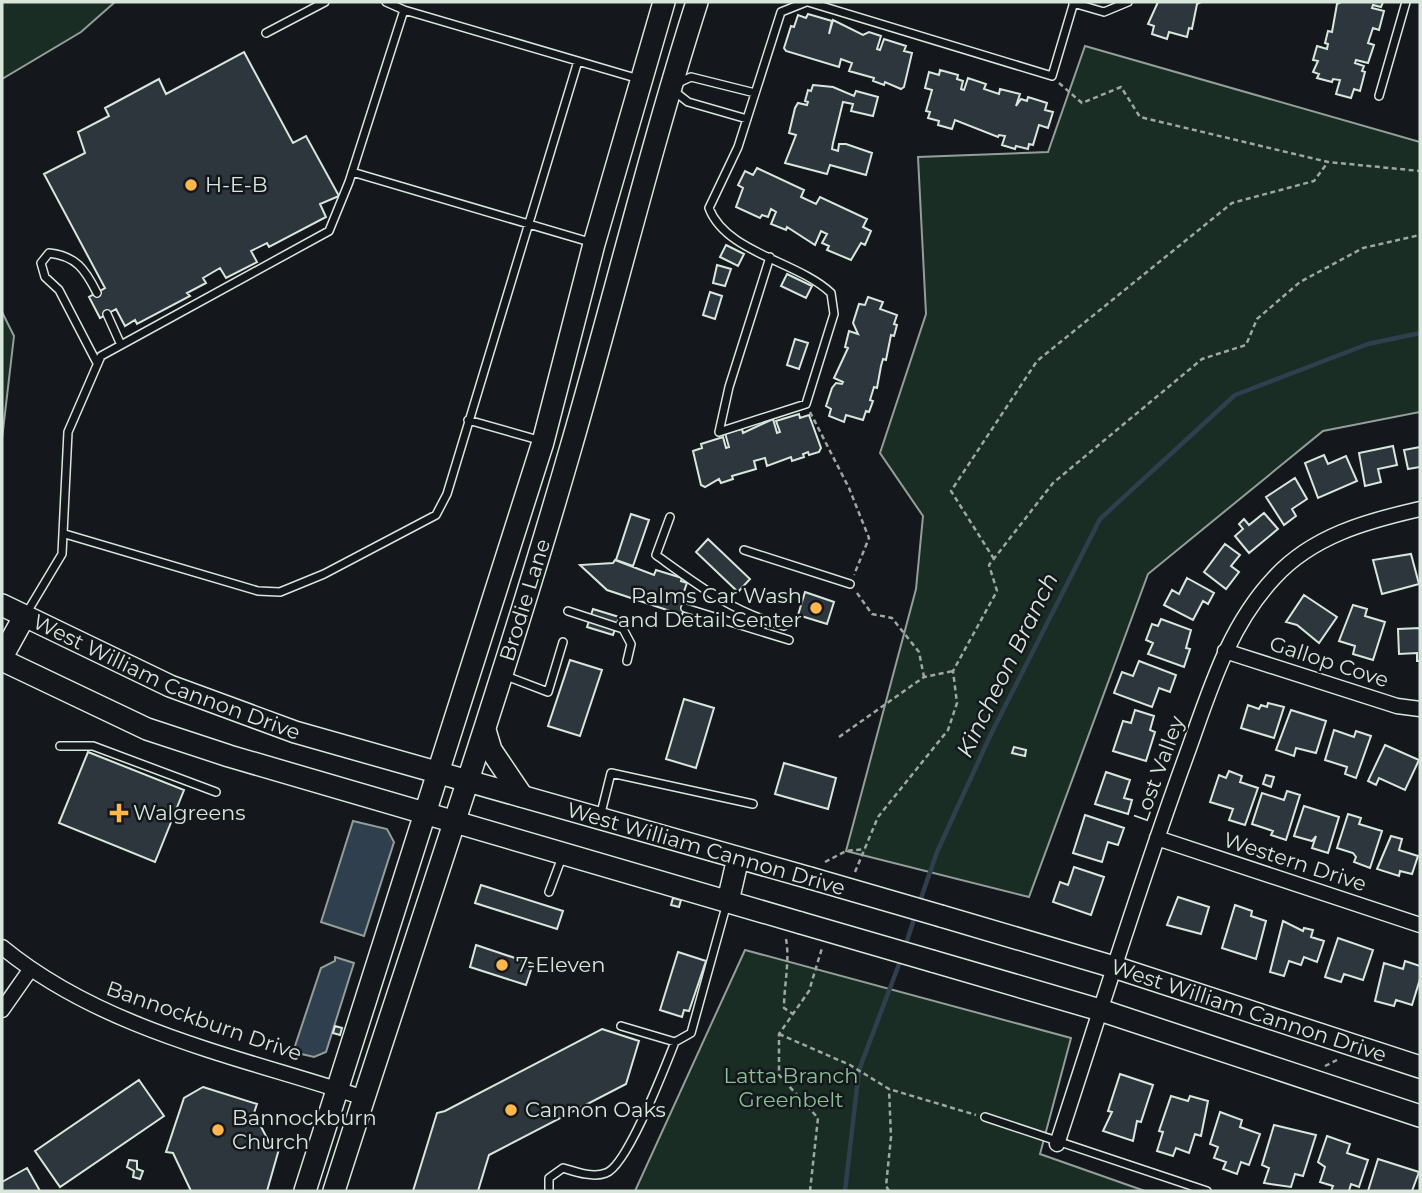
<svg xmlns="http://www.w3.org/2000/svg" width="1422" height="1193" viewBox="0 0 1422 1193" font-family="Montserrat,sans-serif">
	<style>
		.green { fill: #1a2d24; stroke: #939e99; stroke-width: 2 }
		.water { fill: #2f3f4d; stroke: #939e99; stroke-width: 2 }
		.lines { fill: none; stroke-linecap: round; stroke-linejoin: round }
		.stream { stroke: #2f3f4d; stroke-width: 4.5 }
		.building { fill: #2c363c; stroke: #d8e6dc; stroke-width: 2 }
		.lane-casing { stroke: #d8e6dc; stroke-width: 10 }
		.street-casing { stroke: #d8e6dc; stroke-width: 17 }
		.secondary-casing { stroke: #d8e6dc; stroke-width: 24 }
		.path { stroke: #9da8a2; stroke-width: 2.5; stroke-dasharray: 5 3.5; stroke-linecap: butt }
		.lane { stroke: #14181c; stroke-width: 7 }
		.street { stroke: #14181c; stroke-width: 14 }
		.secondary { stroke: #14181c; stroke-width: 21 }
		.secondary-bridge-casing { stroke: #d8e6dc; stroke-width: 24; stroke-linecap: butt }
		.secondary-bridge { stroke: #14181c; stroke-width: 21 }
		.poi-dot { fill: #ffb74d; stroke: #14181c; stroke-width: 2.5 }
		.labels { text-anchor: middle; stroke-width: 5; stroke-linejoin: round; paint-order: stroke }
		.poi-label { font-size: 21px; fill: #d8e6dc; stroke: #14181c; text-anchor: start }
		.street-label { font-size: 21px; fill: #d8e6dc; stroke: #14181c }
		.park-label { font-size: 21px; fill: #8ac095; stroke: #14181c }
		.water-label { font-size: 23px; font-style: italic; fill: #d8e6dc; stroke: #14181c }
	</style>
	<rect width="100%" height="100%" fill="#14181c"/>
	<path class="green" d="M2 2H115L81 32 2 79Z
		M1085 46 1420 142V412L1323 431 1148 574 1029 897 846 851 916 589 923 516 880 453 926 314 918 157 1048 152Z
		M2 312 14 336 2 439Z
		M745 950 1071 1038 1040 1154 1145 1191H635Z"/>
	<path class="water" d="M353 821 387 829 394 842 364 936 321 922Z
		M335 957 354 963 326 1052 314 1057 293 1052 321 968 335 961Z"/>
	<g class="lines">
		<path class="stream" d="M919 904 937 852 991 734 1100 519 1235 395 1368 344 1420 333
			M905 947 915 916
			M845 1191 859 1070 901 959"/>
	</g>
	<path class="building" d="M1158 2H1201L1197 4 1192 29 1189 28 1187 37 1169 32 1167 39 1152 34 1154 26 1148 24Z
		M1341 2H1383L1381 7 1373 5 1372 8 1384 11 1379 30 1373 28 1368 43 1374 45 1368 63 1356 60 1355 63 1364 66 1362 71 1365 72 1360 91 1354 89 1351 98 1336 94 1340 80 1333 79 1332 82 1317 78 1319 74 1313 72 1318 61 1313 60 1317 46 1327 49 1328 44 1325 43 1328 31 1332 32 1337 4Z
		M808 14 832 21 829 34 833 20 863 35 869 32 881 36 877 49 880 50 884 39 906 46 904 51 912 53 904 87 901 89 885 82 884 85 873 81 874 78 849 71 852 63 841 59 839 67 786 51 784 48 791 26 794 27 798 15 806 18Z
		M244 52 293 143 306 136 339 196 320 204 326 217 269 247 267 243 251 251 257 262 226 278 220 268 203 278 206 283 187 293 190 296 137 324 135 320 125 326 116 309 100 318 89 297 105 288 44 174 85 153 78 132 109 116 105 108 159 79 166 94Z
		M940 70 958 75 957 79 963 81 961 89 964 90 968 78 986 84 984 89 999 94 1000 89 1020 94 1016 106 1021 99 1027 101 1028 97 1047 103 1045 110 1053 112 1048 128 1039 125 1033 145 1029 144 1028 149 1016 146 1015 149 1002 145 1005 136 999 135 998 137 955 120 952 129 938 125 939 121 928 118 930 112 926 111 932 90 925 88 929 72 939 75Z
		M813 85 833 87 854 96 856 91 878 97 873 116 851 111 853 104 843 102 833 143 832 149 838 151 839 144H846L872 153 866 175 830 165 827 174 785 163 796 135 789 133 795 108 798 103 807 105 808 102 805 101 808 90 811 91Z
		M757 168 804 190 801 197 816 204 820 197 867 219 863 227 871 231 865 245 861 243 851 260 827 250 829 246 822 243 827 234 821 231 815 245 787 227 786 230 771 224 776 212 771 209 768 217 762 215 760 218 736 207 743 188 738 185 745 171 753 175Z
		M726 245 744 254 738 266 720 257Z
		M717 265 731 269 725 286 713 283Z
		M787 274 812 286 806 298 781 286Z
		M710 292 722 296 715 319 703 315Z
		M868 297 883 302 880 309 897 315 894 324 897 325 894 336 891 335 886 360 883 359 881 366 877 388 874 387 870 400 873 401 869 412 866 411 863 420 846 415 844 422 829 416 831 409 826 406 832 388 836 383 842 384 843 382 834 378 848 348 845 347 849 331 858 334 853 323 859 304 865 305Z
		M795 339 808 343 799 369 787 365Z
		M799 414 800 418 809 415 821 448 819 452 809 455 808 452 803 454 804 457 792 461 791 457 767 466 765 458 754 461 756 469 732 476 733 479 721 483 719 479 705 487 701 485 693 451 702 448 701 444 723 437 726 448 729 447 725 433 742 429 743 433 773 419 777 433 780 432 776 421Z
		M1393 446 1397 465 1378 469 1381 482 1365 486 1359 453Z
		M1420 447V467L1408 469 1404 450Z
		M1324 455 1328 464 1346 456 1357 481 1318 498 1305 463Z
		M1295 478 1307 499 1292 509 1296 516 1284 525 1266 497Z
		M1264 513 1278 529 1249 553 1235 536 1243 529 1239 524 1244 519 1249 525Z
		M631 514 649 520 633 566 616 560Z
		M708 539 750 579 738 592 696 552Z
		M1225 544 1240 555 1231 566 1239 572 1226 589 1204 572Z
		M1411 554 1419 584 1382 594 1373 560Z
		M615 560 654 575 656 570 682 578 681 581 687 583 682 597 688 598 682 615 607 590 580 565 613 563Z
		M1187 578 1214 593 1208 604 1203 601 1193 620 1164 605 1172 590 1179 594Z
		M805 592 834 602 827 624 798 615Z
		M1304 595 1337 617 1319 643 1297 625 1286 622Z
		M1353 605 1367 609 1365 616 1385 622 1373 660 1353 654 1355 646 1339 641Z
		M593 609 619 617 613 635 587 627Z
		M1161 619 1191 630 1186 648 1190 649 1184 667 1148 654 1153 643 1146 640 1152 624 1158 626Z
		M1420 628V661H1417V653L1399 654 1398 629Z
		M570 660 602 670 580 736 548 726Z
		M1139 661 1176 675 1170 692 1159 688 1152 707 1114 693 1122 672 1133 676Z
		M684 699 714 708 696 768 666 759Z
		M1268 703 1284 707 1274 738 1241 728 1248 705 1259 709 1261 705 1267 707Z
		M1135 710 1154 716 1150 730 1155 732 1146 761 1113 751 1123 721 1131 723Z
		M1291 710 1326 721 1316 753 1296 748 1294 756 1276 750Z
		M1334 730 1354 737 1356 731 1371 736 1356 778 1345 774 1347 767 1325 760Z
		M1385 745 1419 760 1405 790 1379 778 1376 785 1368 781Z
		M1014 747 1026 750 1025 756 1012 753Z
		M88 752 184 790 155 862 59 823Z
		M784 763 836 778 828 809 775 794Z
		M1229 771 1242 776 1240 782 1258 788 1245 825 1229 820 1233 809 1210 802 1219 775 1226 778Z
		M1106 772 1130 780 1124 798 1132 800 1128 814 1095 804Z
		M1266 775 1274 777 1271 787 1263 784Z
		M1287 791 1300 795 1286 840 1271 835 1273 831 1252 824 1262 793 1284 800Z
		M1304 806 1339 817 1328 853 1312 848 1316 836 1312 841 1294 836Z
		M1348 814 1361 818 1359 824 1382 831 1370 868 1354 862 1356 857 1353 853 1337 848Z
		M1085 815 1124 828 1118 845 1108 842 1102 862 1073 853Z
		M1391 836 1402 839 1399 850 1418 856 1412 874 1400 871 1399 876 1377 869Z
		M1074 867 1104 877 1091 915 1053 902 1060 882 1068 885Z
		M481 885 563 911 557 929 475 903Z
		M1178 897 1209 907 1201 934 1167 925Z
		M673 898 681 900 679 907 671 905Z
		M1235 905 1252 911 1251 916 1266 921 1256 959 1222 948Z
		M1283 921 1303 931 1304 928 1313 930 1311 937 1324 941 1317 962 1304 957 1301 965 1289 961 1284 976 1270 972Z
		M1338 938 1373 950 1363 980 1344 974 1341 982 1325 977Z
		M476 945 533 964 526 985 470 967Z
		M678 952 706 961 689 1011 684 1010 682 1017 660 1010Z
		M1405 961 1420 966V979L1412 1005 1396 1000 1394 1006 1375 1001 1384 963 1403 969Z
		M335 1026 342 1028 340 1035 333 1033Z
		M602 1029 639 1041 626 1084 489 1155 478 1191H413L437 1113 445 1111Z
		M1120 1074 1153 1085 1141 1122 1137 1121 1133 1141 1103 1131 1112 1112 1108 1111Z
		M139 1080 164 1116 60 1187 35 1151Z
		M203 1087 257 1104 254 1113 271 1146 279 1149 267 1191H191L173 1153 166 1152 184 1098Z
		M1171 1096 1188 1101 1190 1096 1208 1101 1201 1136 1195 1134 1189 1153 1176 1148 1173 1156 1157 1151 1163 1132 1159 1131Z
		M1220 1112 1242 1120 1240 1127 1260 1134 1249 1165 1241 1162 1237 1174 1223 1169 1226 1162 1214 1158 1218 1147 1210 1144Z
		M1274 1125 1316 1135 1303 1176 1295 1174 1291 1187 1264 1183 1269 1168 1262 1165Z
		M1327 1136 1350 1144 1347 1153 1368 1160 1359 1187 1351 1184 1349 1191H1331L1333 1186 1320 1182 1325 1167 1318 1162Z
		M1378 1159 1419 1172 1412 1191H1368Z
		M129 1160 137 1161V1169L143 1171 140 1179 133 1177 134 1171 127 1167Z
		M27 1168 40 1191H2V1182Z"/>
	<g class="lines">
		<defs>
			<path id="lane" d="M386 2 404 10
				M808 2 1052 76 1074 2
				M1073 3 1104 12 1128 2
				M266 33 325 2
				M678 83 691 77 755 93
				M674 91 688 102 747 119
				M1379 96 1406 2
				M352 172 593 243
				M770 257 729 387 719 432 806 404 834 314 831 293C797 261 726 253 709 208L738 147 781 12 806 2
				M97 293C85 269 76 256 49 253L41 263 45 277 59 290 97 363
				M107 314 121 345
				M468 420 542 441
				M670 517 656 555C699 586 732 612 784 626
				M65 534 258 591 280 592 324 574 436 515 447 494 578 61
				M744 550 850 584
				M685 608 789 640
				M568 611 623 629 631 644 627 661
				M26 614 62 554 68 432 101 356 329 231 349 182 404 10 639 79
				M506 676 548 692 563 642
				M60 746H93L216 792
				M600 817 611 773 753 804
				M549 892 562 857
				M621 1026 675 1042 691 1033 727 903
				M985 1117 1207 1191
				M549 1191V1178L563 1168C576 1172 593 1178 606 1173 627 1166 665 1067 675 1042"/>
			<path id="street" d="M1225 651 1397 706 1420 709
				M1157 838 1420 925
				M2 947C104 1031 241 1057 364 1098
				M2 1010 30 970
				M1057 1144C1099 1016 1138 888 1184 762 1208 697 1226 629 1274 578 1312 536 1367 521 1420 509"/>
			<g id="secondary">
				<path id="s1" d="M2 605 170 686 295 732 810 878"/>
				<path d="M2 657 24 617"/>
				<path d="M2 660 147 729 229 756 801 923"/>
				<path d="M485 730 491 750 522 796"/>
				<path d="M728 901 738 858"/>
				<path id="s2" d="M941 916 1114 967 1420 1067"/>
				<path d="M932 961 1100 1010 1420 1116"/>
				<path d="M305 1191 543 442 594 244 664 2"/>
				<path id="s3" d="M334 1191C413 943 499 697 571 447 614 299 650 149 697 2"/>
			</g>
		</defs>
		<use href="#lane" class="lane-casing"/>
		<use href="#street" class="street-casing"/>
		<use href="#secondary" class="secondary-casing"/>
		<path class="path" d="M1059 83 1082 103 1121 87 1140 117 1328 162 1420 171
			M810 412 849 488 869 538 854 575
			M994 559 951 491 1037 361 1232 203 1314 181 1328 162
			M857 593 872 614 892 618 919 652 924 677
			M839 737 924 677 953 671
			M825 862 846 851 865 849
			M855 872 878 817 948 730 957 703 953 671 997 591 989 565 1053 483 1202 359 1246 345 1257 319 1300 282 1363 248 1420 235
			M786 939C790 961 784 985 784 1008L793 1014
			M779 1034 850 1065 889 1089 976 1115
			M1325 1066 1337 1060
			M810 1191 818 1118 779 1075V1034L809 991 822 948
			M889 1191 886 1186 891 1137 889 1089"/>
		<use href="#lane" class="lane"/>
		<use href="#street" class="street"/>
		<use href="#secondary" class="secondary"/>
		<defs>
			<path id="secondary-bridge" d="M810 878 941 916
				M801 923 932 961"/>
		</defs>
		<use href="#secondary-bridge" class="secondary-bridge-casing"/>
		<use href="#secondary-bridge" class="secondary-bridge"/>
	</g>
	<g class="poi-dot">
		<circle cx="191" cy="185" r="7"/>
		<circle cx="816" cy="608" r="7"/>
		<path d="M115.5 802.5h7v7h7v7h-7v7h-7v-7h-7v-7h7z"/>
		<circle cx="502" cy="965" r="7"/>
		<circle cx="511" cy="1110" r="7"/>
		<circle cx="218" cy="1130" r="7"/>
	</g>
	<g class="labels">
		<g class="poi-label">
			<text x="205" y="192">H-E-B</text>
			<text x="802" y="603" text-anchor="end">Palms Car Wash<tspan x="802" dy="24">and Detail Center</tspan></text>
			<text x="133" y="820">Walgreens</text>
			<text x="516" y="972">7-Eleven</text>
			<text x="525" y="1117">Cannon Oaks</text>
			<text x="232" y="1125">Bannockburn<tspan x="232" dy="24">Church</tspan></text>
		</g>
		<g class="street-label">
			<text dy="7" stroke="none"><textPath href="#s3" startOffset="621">Brodie Lane</textPath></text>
			<text transform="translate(1329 662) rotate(18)" y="7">Gallop Cove</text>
			<text dy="7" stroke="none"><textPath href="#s1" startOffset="180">West William Cannon Drive</textPath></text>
			<text transform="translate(1159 769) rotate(-70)" y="7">Lost Valley</text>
			<text transform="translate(706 849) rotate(16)" y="7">West William Cannon Drive</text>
			<text transform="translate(1295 862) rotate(18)" y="7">Western Drive</text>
			<text dy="7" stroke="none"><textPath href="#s2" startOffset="322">West William Cannon Drive</textPath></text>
			<text transform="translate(204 1021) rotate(19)" y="7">Bannockburn Drive</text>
		</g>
		<g class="park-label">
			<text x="791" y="1083">Latta Branch<tspan x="791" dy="24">Greenbelt</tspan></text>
		</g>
		<g class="water-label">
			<text transform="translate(1007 665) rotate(-64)" y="8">Kincheon Branch</text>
		</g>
	</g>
	<rect width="1422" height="1193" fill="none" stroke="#d8e6dc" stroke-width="7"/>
</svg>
